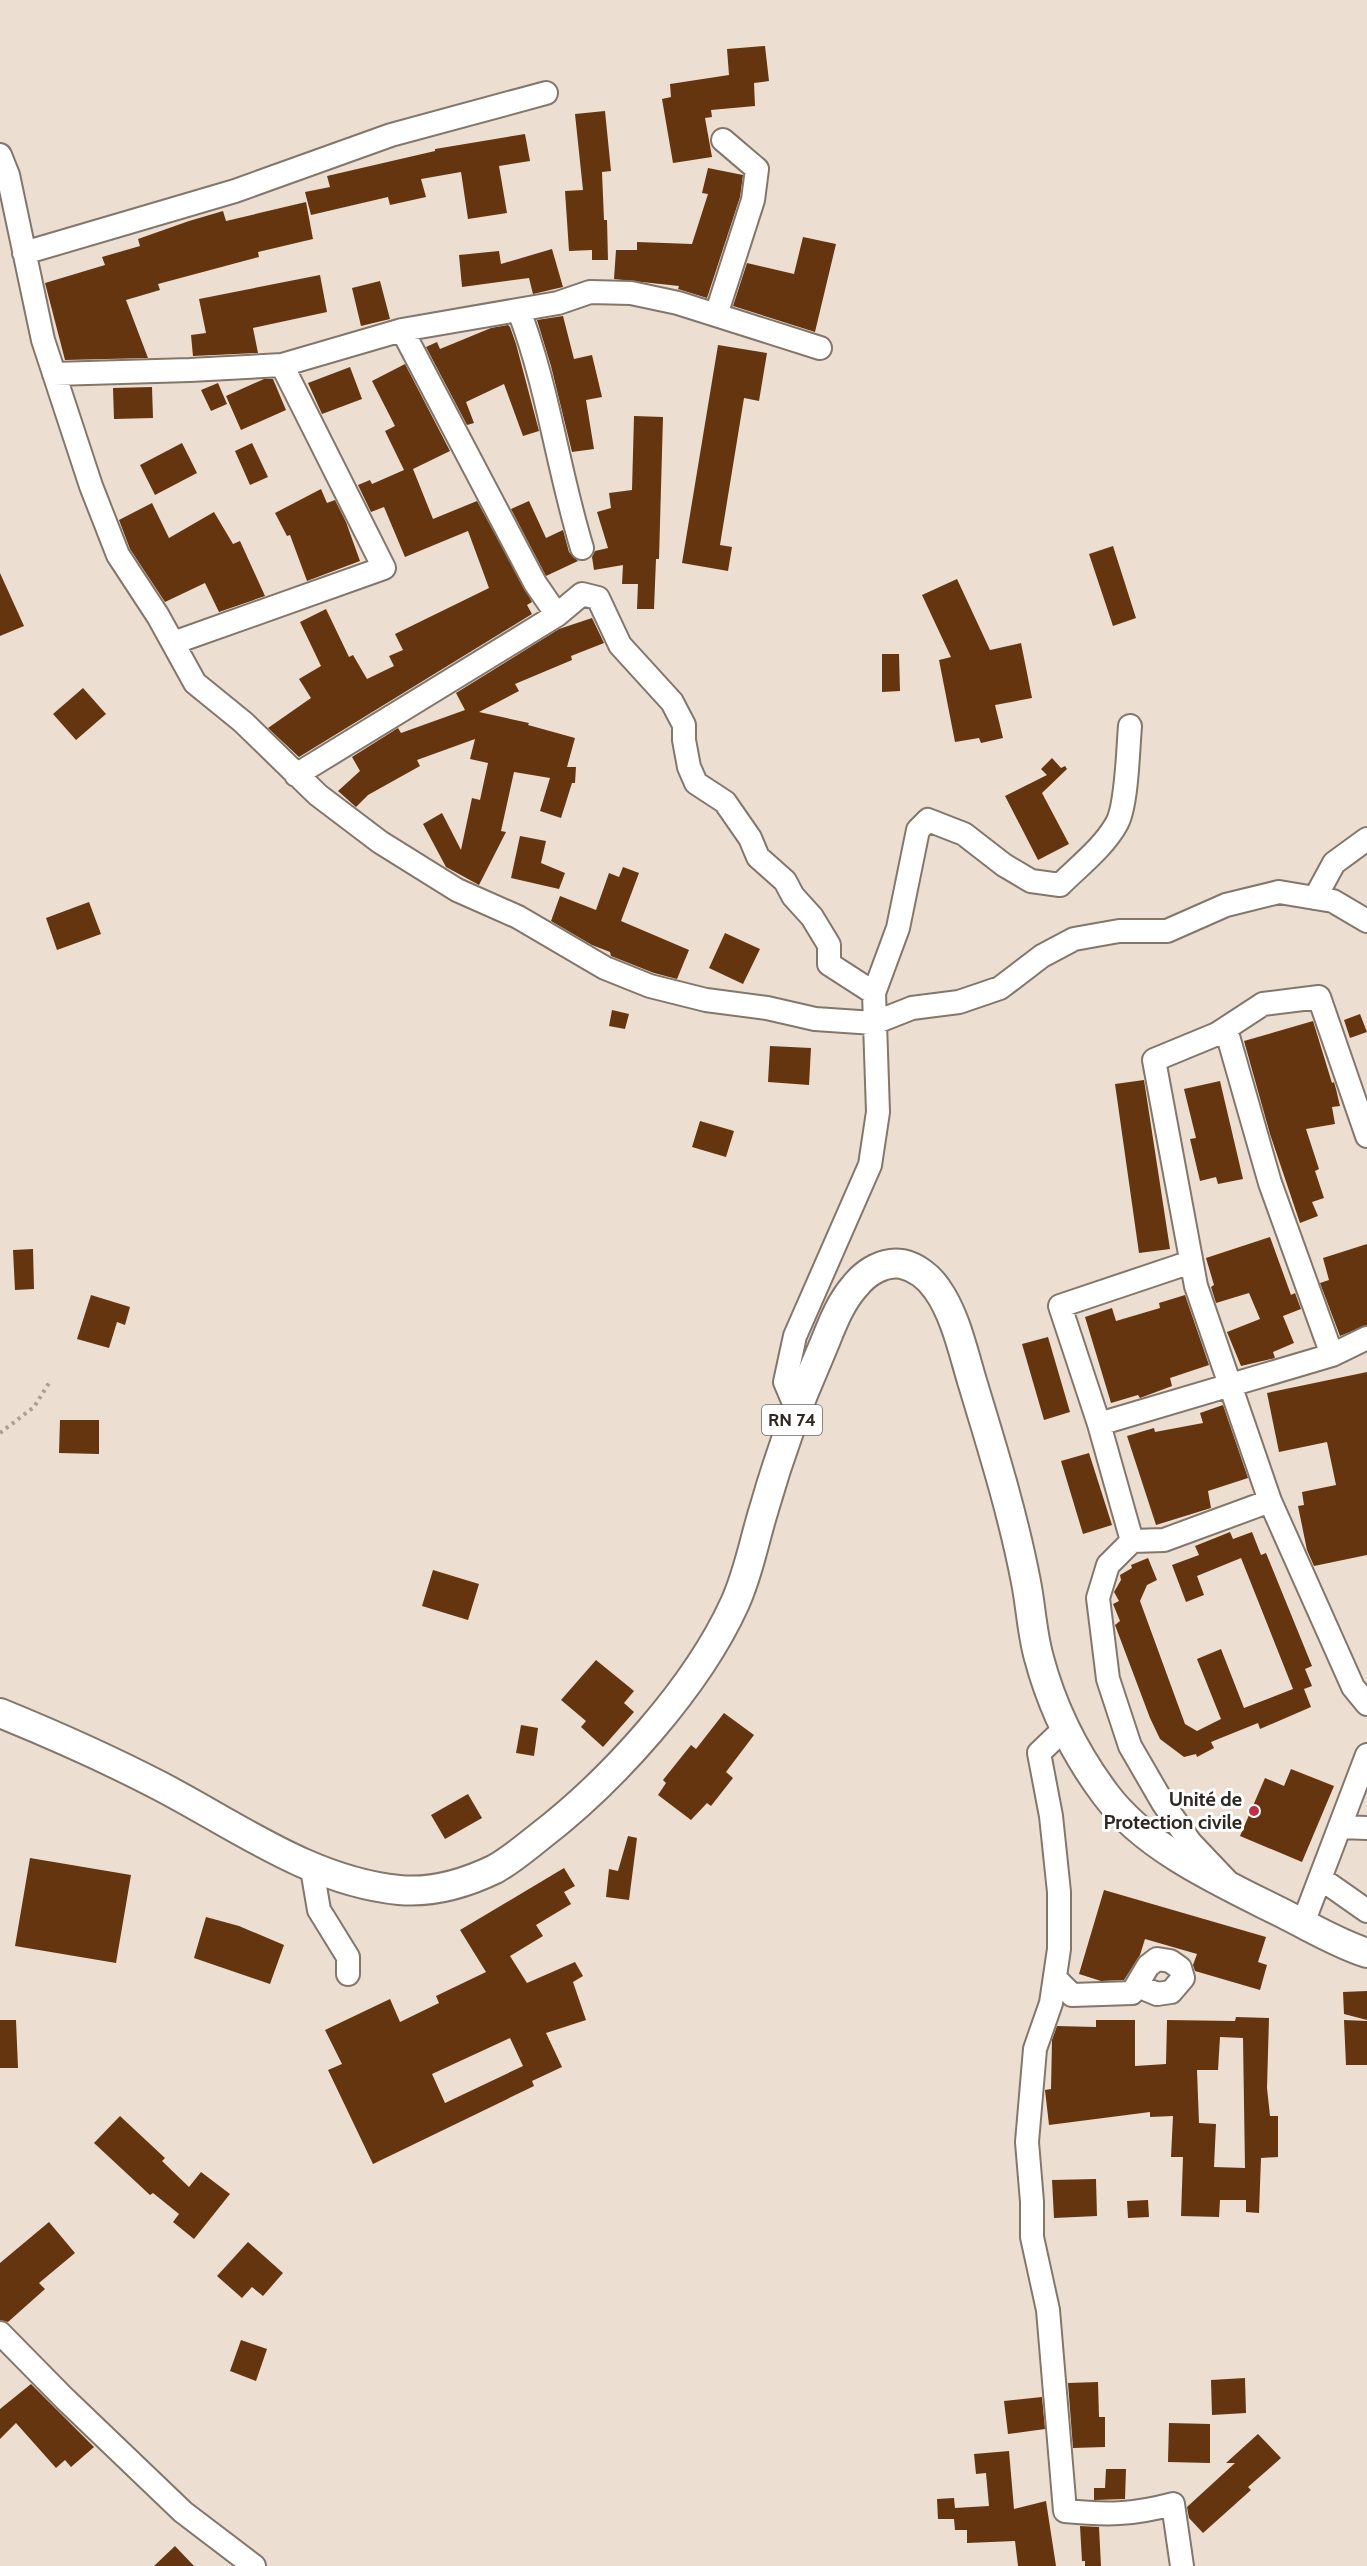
<svg xmlns="http://www.w3.org/2000/svg" width="1367" height="2566" viewBox="0 0 1367 2566" font-family="Cabin,sans-serif">
	<style>
		.building { fill: #65350f; fill-rule: evenodd }
		.lines { fill: none; stroke-linecap: round; stroke-linejoin: round }
		.minor-casing { stroke: #83766b; stroke-width: 26 }
		.major-casing { stroke: #83766b; stroke-width: 32 }
		.path { stroke: #aa9e95; stroke-width: 4; stroke-dasharray: 3 4.5; stroke-linecap: butt }
		.minor { stroke: #fff; stroke-width: 22 }
		.major { stroke: #fff; stroke-width: 28 }
		.poi-dot { fill: #bf2f46; stroke: #fff; stroke-width: 2 }
		.labels { text-anchor: middle; stroke-width: 6; stroke-linejoin: round; paint-order: stroke }
		.shield { fill: #fff; stroke: #6d6966; stroke-width: 1.5 }
		.shield-label { font-size: 18px; font-weight: bold; fill: #2f2924 }
		.poi-label { font-size: 20px; font-weight: bold; fill: #2f2924; stroke: #fff; text-anchor: end }
	</style>
	<rect width="100%" height="100%" fill="#edded2"/>
	<path class="building" d="M765 46 769 81 754 83 755 106 711 110 712 117 705 118 712 157 673 163 662 99 671 97 670 84 729 75 727 49Z
		M605 111 611 171 602 172 604 220H607L608 260H592V250L569 251 565 191 583 190 575 114Z
		M525 134 530 161 499 166 507 213 468 219 461 172 421 179 426 197 390 205 388 197 311 215 305 192 330 187 327 176 435 151V149Z
		M708 168 743 175 740 197 707 298 678 289 679 286 614 279 616 250H637V242L692 244 708 194 702 193Z
		M306 202 313 239 258 252 259 257 158 284 160 290 126 300 148 358 65 360 45 283 105 265 102 257 140 246 138 239 189 221 223 211 226 221Z
		M803 237 836 244 815 332 733 306 747 263 794 274Z
		M552 249 563 287 533 294 529 278 462 287 459 255 499 251 501 264Z
		M320 275 327 312 253 328 258 353 193 356 191 335 206 333 199 299Z
		M380 281 390 319 361 326 352 288Z
		M563 316 574 359 592 355 602 397 586 400 594 449 572 452 551 366 537 320Z
		M508 325 510 327 516 344 539 431 523 436 504 384 466 402 474 423 467 425 426 347 437 342 440 349 491 328Z
		M718 345 767 353 759 401 744 398 720 545 732 547 728 571 682 563Z
		M405 364 450 451 413 469 433 519 477 501 532 602 527 605 532 614 299 757 268 728 311 698 299 679 321 666 300 622 326 609 349 657 353 655 367 679 394 666 389 656 403 650 395 634 489 588 468 531 405 557 384 507 371 512 358 485 370 480 372 484 404 470 385 431 395 426 372 381Z
		M350 367 362 399 322 414 308 383Z
		M264 379H273L286 410 241 430 226 396Z
		M218 383 227 404 211 411 201 390Z
		M152 387 153 418 114 419 113 388Z
		M634 416 663 417 659 559H656L654 609H637L638 584H622L623 565 594 570 592 557 595 551 608 548 597 512 611 508 609 493 632 490Z
		M182 443 197 473 155 495 140 465Z
		M252 443 268 477 250 485 235 451Z
		M321 489 327 503 335 500 346 522 360 561 307 581 290 535 287 536 275 513Z
		M529 501 546 538 563 530 569 552 578 561 546 576 511 509Z
		M152 503 169 538 214 512 233 544 240 541 265 596 219 612 205 583 165 602 130 549 119 520Z
		M1113 546 1136 618 1113 626 1089 554Z
		M0 573 24 626 0 636Z
		M957 579 990 650 1021 643 1032 698 995 705 1003 738 981 743 979 738 955 742 939 660 951 657 922 595Z
		M592 618 604 643 571 656 572 660 515 684 519 691 479 712 529 723 528 725 575 738 567 767H576L575 783H572L561 818 540 811 550 778 514 772 501 831 506 832 479 885 446 867 423 824 442 813 461 850 472 798 480 800 488 763 470 759 475 739 417 760 420 766 368 795 356 807 338 791 360 771 352 757 398 728 401 733 465 710 456 693 559 629Z
		M882 654H899L900 691 882 692Z
		M83 688 106 714 76 740 53 714Z
		M1052 758 1061 768 1065 766 1067 769 1042 793 1069 844 1038 860 1005 796 1047 775 1041 769Z
		M520 836 546 841 541 863 565 873 559 889 511 878Z
		M623 867 639 873 621 921 689 950 677 979 654 973 611 956 610 952 592 945 551 921 560 896 596 910 609 873 619 877Z
		M89 902 101 934 57 950 46 918Z
		M725 933 760 949 743 984 709 968Z
		M612 1010 629 1014 625 1029 609 1026Z
		M1360 1014 1367 1032 1350 1038 1344 1020Z
		M1313 1021 1332 1083 1334 1082 1336 1089 1340 1106 1332 1107 1335 1124 1306 1129 1319 1169 1315 1171 1324 1198 1312 1202 1318 1216 1300 1223 1270 1134 1244 1041Z
		M770 1046 811 1048 809 1085 768 1082Z
		M1144 1080 1170 1249 1139 1253 1115 1084Z
		M1220 1081 1243 1179 1218 1184 1216 1177 1200 1181 1190 1139 1196 1138 1184 1089Z
		M700 1121 734 1131 726 1157 692 1147Z
		M1270 1237 1291 1295 1295 1293 1301 1309 1283 1316 1294 1343 1273 1352 1275 1358 1241 1366 1227 1332 1260 1319 1249 1293 1216 1303 1211 1287 1214 1285 1206 1258Z
		M1367 1244V1325L1340 1336 1320 1283 1329 1280 1323 1258Z
		M33 1249 34 1289 15 1290 13 1250Z
		M91 1295 130 1307 125 1325 117 1322 109 1348 77 1339Z
		M1185 1295 1209 1365 1170 1378 1172 1386 1140 1398 1138 1395 1111 1403 1085 1317 1112 1308 1116 1321 1160 1308 1159 1303Z
		M1048 1337 1070 1412 1044 1420 1022 1344Z
		M1367 1372V1555L1314 1566 1307 1550 1298 1506 1304 1505 1302 1492 1336 1485 1327 1442 1279 1452 1267 1393Z
		M1223 1405 1248 1478 1208 1491 1211 1508 1156 1525 1127 1436 1154 1428 1155 1432 1203 1423 1200 1413Z
		M60 1420H99V1454L59 1453Z
		M1089 1453 1112 1525 1083 1534 1061 1461Z
		M1230 1532 1233 1539 1252 1532 1261 1555 1266 1553 1312 1666 1305 1669 1312 1686 1304 1689 1311 1707 1260 1729 1258 1723 1211 1742 1214 1748 1197 1757 1196 1754 1184 1757 1160 1739 1150 1718 1115 1625 1120 1621 1113 1604 1119 1601 1114 1592 1121 1580 1120 1575 1132 1568 1131 1565 1148 1558 1157 1580 1147 1585 1140 1601 1185 1724 1197 1731 1221 1719 1197 1659 1221 1649 1244 1708 1293 1689 1241 1558 1197 1576 1204 1595 1186 1602 1172 1565 1199 1555 1195 1546Z
		M433 1570 479 1584 468 1620 422 1606Z
		M596 1660 634 1691 624 1703 634 1712 603 1747 581 1727 586 1721 561 1700Z
		M724 1713 754 1735 726 1772 733 1778 711 1806 707 1803 691 1820 658 1795 666 1783 663 1780 691 1745 696 1749Z
		M521 1725 538 1728 534 1756 516 1753Z
		M1291 1769 1334 1786 1302 1862 1240 1836 1265 1778 1284 1786Z
		M468 1794 482 1818 445 1839 431 1815Z
		M628 1836 637 1838 629 1900 606 1897 609 1869 618 1871Z
		M30 1858 131 1875 116 1963 15 1946Z
		M564 1868 575 1886 564 1892 571 1904 536 1925 543 1936 510 1956 527 1983 575 1962 583 1976 573 1982 586 2020 546 2033 562 2067 532 2081 534 2086 373 2164 328 2070 342 2064 325 2030 390 1999 400 2022 439 2003 436 1996 486 1972 460 1930ZM510 2038 523 2066 445 2103 432 2074Z
		M1104 1890 1266 1937 1258 1962 1267 1965 1260 1990 1195 1971 1193 1965 1197 1954 1145 1939 1140 1955 1124 1980 1101 1981 1079 1974Z
		M206 1917 239 1926 284 1945 270 1984 194 1958Z
		M1367 1991V2020L1344 2014 1343 1992Z
		M1236 2017 1269 2018 1267 2088 1270 2116H1278V2157L1261 2158 1259 2213 1246 2212V2200H1220L1219 2217 1181 2216 1183 2157H1171L1173 2116 1150 2117V2112L1049 2125 1045 2090 1051 2089 1052 2040 1057 2026 1096 2027V2020H1135V2066L1166 2064 1167 2020 1235 2021ZM1220 2037 1243 2038 1245 2168 1214 2167 1216 2124 1199 2123 1197 2070H1218Z
		M0 2020H16L18 2068H0Z
		M1344 2020 1367 2021V2065H1346Z
		M120 2116 165 2158 162 2161 189 2187 201 2172 230 2194 194 2239 173 2222 179 2214 153 2193 150 2195 94 2143Z
		M1096 2179 1097 2216 1054 2218 1052 2180Z
		M1148 2200 1149 2217 1128 2218 1127 2201Z
		M49 2222 75 2253 39 2283 45 2289 8 2322 0 2320V2263Z
		M248 2242 283 2273 263 2296 252 2287 242 2298 217 2276Z
		M241 2340 267 2349 256 2381 230 2371Z
		M1245 2378 1246 2413 1212 2415 1211 2380Z
		M1098 2382 1099 2417H1105V2447L1073 2448 1068 2383Z
		M31 2384 94 2447 71 2467 65 2460 56 2468 16 2423 0 2439V2409Z
		M1042 2397 1045 2429 1008 2434 1004 2401Z
		M1169 2423 1210 2424V2463L1168 2462Z
		M1258 2434 1281 2458 1248 2487 1251 2490 1203 2533 1189 2518 1187 2507 1235 2463H1226Z
		M1009 2451 1014 2509 1046 2501 1056 2566H1018L1015 2541 967 2543V2530H955L954 2519H938L937 2499 954 2498 955 2508 989 2506 986 2473 976 2474 974 2454Z
		M1106 2469H1126L1125 2499 1094 2500V2488H1105Z
		M1080 2526 1099 2527 1101 2566H1085V2561H1082Z
		M175 2546 194 2566H154Z"/>
	<g class="lines">
		<defs>
			<path id="minor" d="M0 155 8 175 43 340 91 486 118 555 158 616 195 683 243 722 318 795 380 842 457 890 518 917 605 968 650 986 706 1000 767 1008 815 1019 874 1023 912 1008 959 1002 1000 988 1042 956 1074 939 1119 931H1167L1226 905 1279 892 1333 901 1367 921
				M24 253 235 191 391 135 546 93
				M519 311C548 387 558 470 582 548
				M716 315 753 200 757 169 723 140
				M402 330 535 583 557 615
				M54 374 190 370 282 365 402 330 558 303 590 292 631 293 678 303 820 348
				M173 643 384 568 282 365
				M296 775 557 615 582 594 598 598 620 645 672 702 684 725V740L689 767 696 783 725 802 750 838 758 857 785 881 793 896 812 917 829 945V964L874 993 878 1112 870 1165 795 1336 785 1382 796 1408
				M1315 898 1334 863 1367 839
				M874 993 898 928 918 830 928 820 964 834 1004 865 1031 881 1060 885C1079 866 1104 847 1117 823 1127 805 1128 748 1130 726
				M1226 1029 1270 1183 1332 1355
				M1367 1136 1319 997 1263 1004 1217 1034 1154 1060 1196 1286 1270 1501 1353 1687 1367 1704
				M1099 1424 1332 1355 1367 1338
				M1132 1541 1099 1424 1060 1306 1191 1262
				M1064 1729 1039 1753 1051 1816 1059 1892V1949L1051 2003 1035 2049 1027 2142 1032 2202V2237L1048 2310 1065 2511C1107 2515 1132 2515 1173 2504L1182 2566
				M1340 1827 1367 1828
				M312 1869 319 1910 348 1957V1974
				M1320 1878 1367 1911
				M1227 1881 1190 1842 1163 1803 1130 1746 1108 1679 1098 1598 1108 1565 1132 1541 1164 1540 1270 1501
				M1303 1923 1367 1755
				M1055 1978 1072 1995 1132 1993 1148 1966 1157 1959 1170 1961 1180 1968 1183 1978 1171 1992 1157 1994 1138 1986
				M0 2333 65 2399 183 2512 254 2566"/>
			<path id="major" d="M0 1713C54 1735 108 1759 160 1786 237 1826 310 1881 399 1890 431 1893 466 1883 495 1869 511 1860 525 1848 539 1837 612 1781 697 1687 735 1603 749 1572 754 1541 764 1509 779 1456 798 1404 820 1354 830 1331 838 1305 855 1286 866 1272 884 1261 902 1264 916 1267 929 1277 937 1289 955 1314 963 1351 972 1381 992 1447 1013 1514 1026 1582 1031 1607 1032 1634 1039 1658 1052 1707 1076 1755 1106 1795 1148 1851 1227 1885 1288 1916 1314 1929 1339 1944 1367 1953"/>
		</defs>
		<use href="#minor" class="minor-casing"/>
		<use href="#major" class="major-casing"/>
		<path class="path" d="M0 1433 34 1407 49 1383"/>
		<use href="#minor" class="minor"/>
		<use href="#major" class="major"/>
	</g>
	<circle class="poi-dot" cx="1254" cy="1811" r="6"/>
	<g class="labels">
		<rect class="shield" x="762" y="1405" width="60" height="30" rx="4.5"/>
		<g class="shield-label">
			<text x="792" y="1426">RN 74</text>
		</g>
		<g class="poi-label">
			<text x="1242" y="1806">Unité de<tspan x="1242" dy="23">Protection civile</tspan></text>
		</g>
	</g>
</svg>
